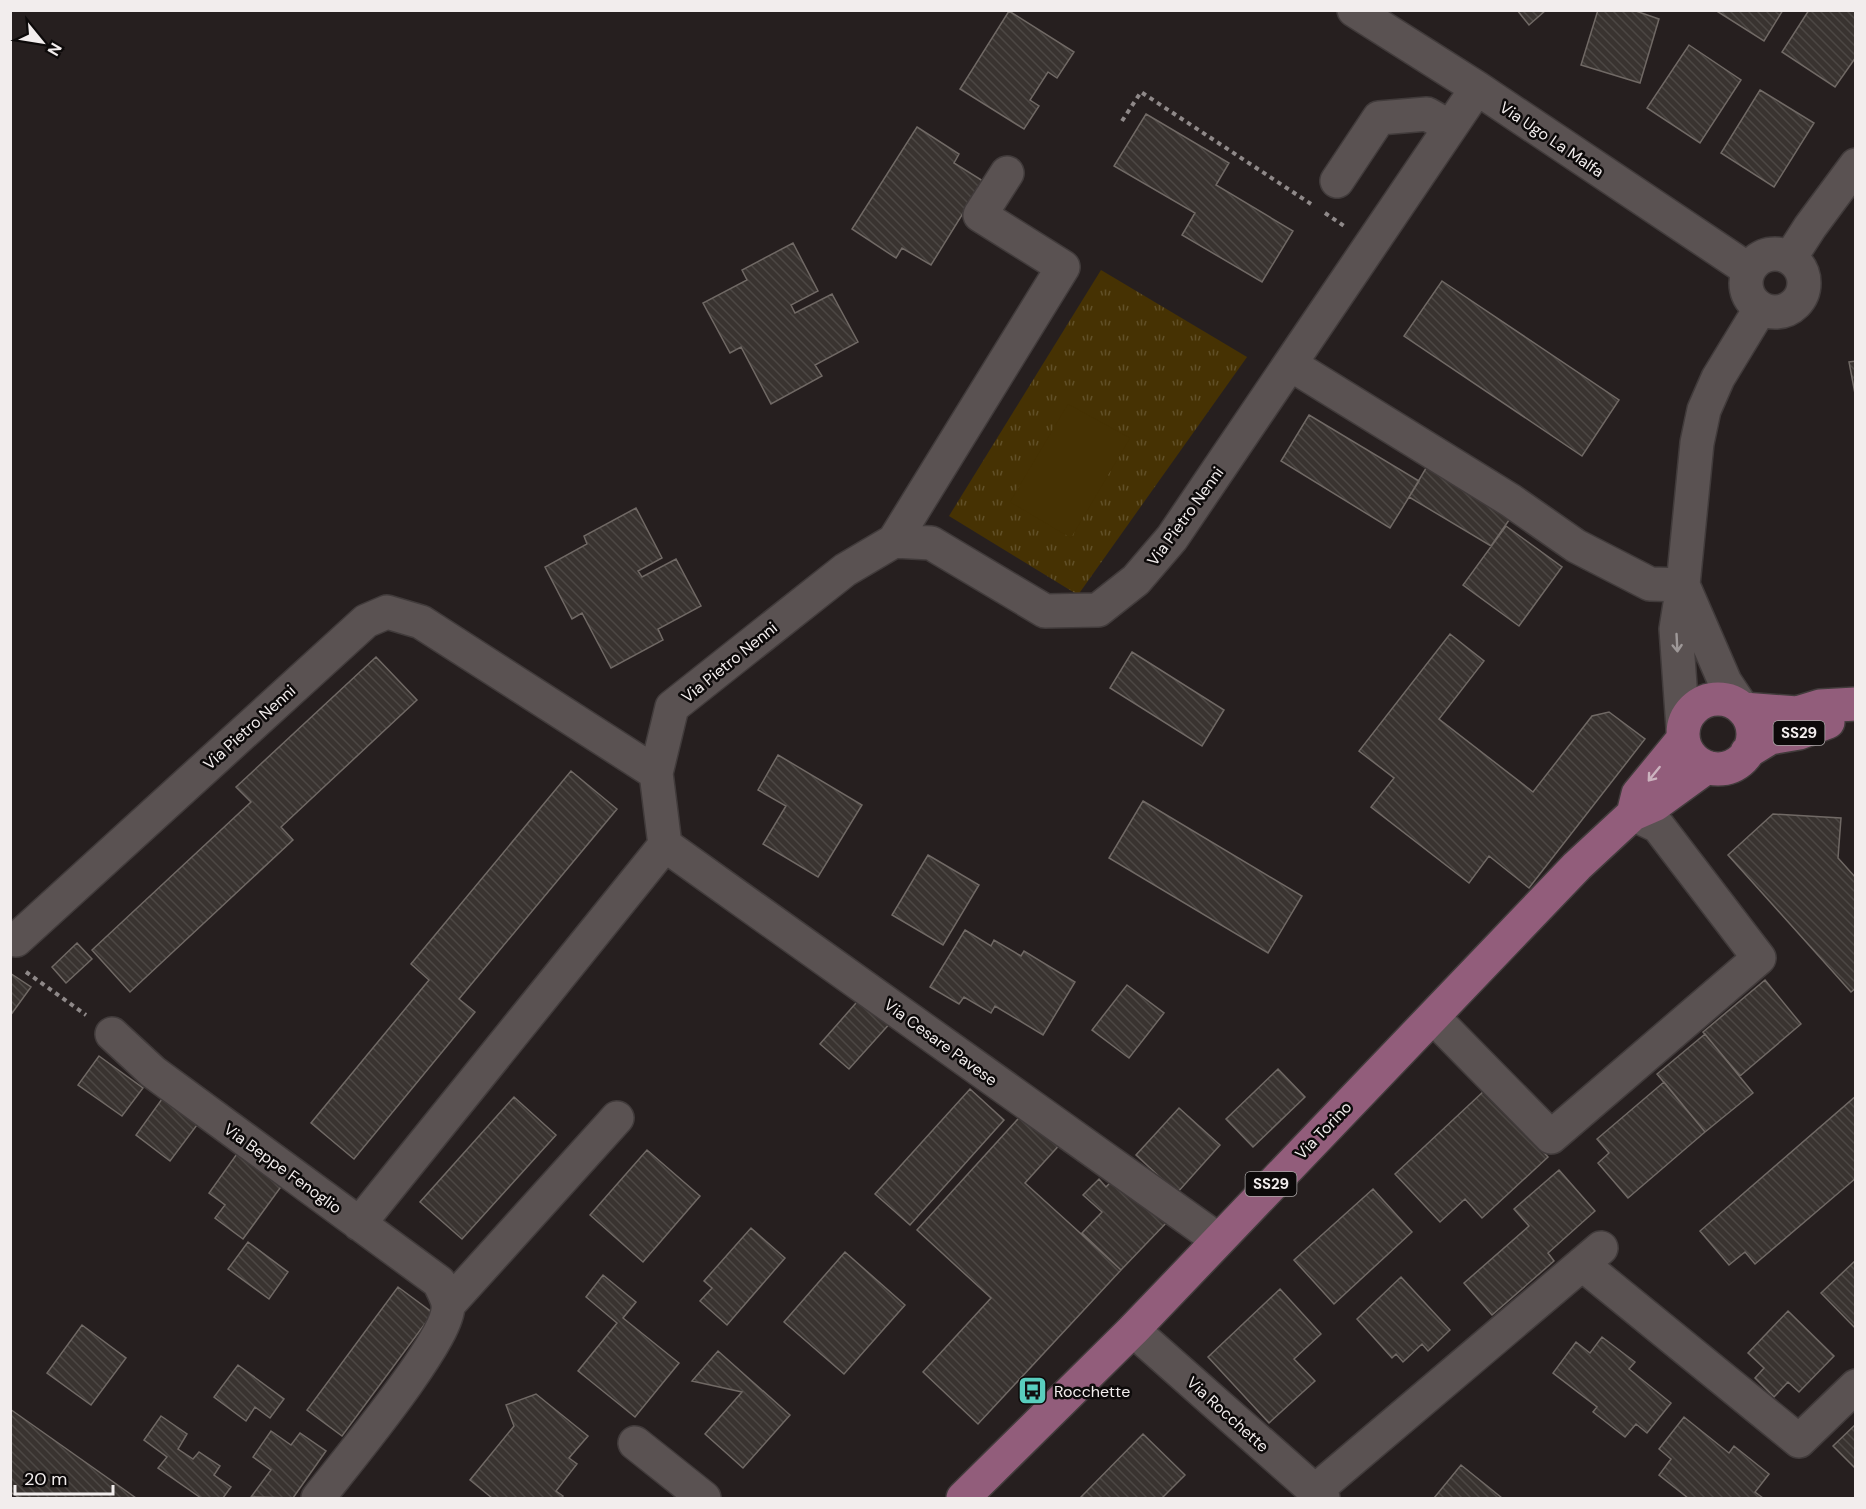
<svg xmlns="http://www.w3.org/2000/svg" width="1866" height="1509" viewBox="0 0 1866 1509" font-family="'DM Sans',sans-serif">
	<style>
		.grass { fill: url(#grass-tufts) }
		.garden { fill: #463203 }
		.building { fill: url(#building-back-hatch); stroke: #706965; stroke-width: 1.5 }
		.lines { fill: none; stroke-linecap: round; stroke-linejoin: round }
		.minor-casing { stroke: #413b3b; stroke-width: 36 }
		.major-casing { stroke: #413b3b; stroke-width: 36 }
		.path { stroke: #8f8989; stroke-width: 4; stroke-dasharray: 4.5 4.5; stroke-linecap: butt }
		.minor { stroke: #5a5252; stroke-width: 33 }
		.major { stroke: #925d7b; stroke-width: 33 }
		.oneway { stroke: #9e9898 }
		.oneway2 { stroke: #ccb3bf }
		.labels { text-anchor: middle; stroke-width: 5; stroke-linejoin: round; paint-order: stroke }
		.shield { fill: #0d0a0a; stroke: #ada9a9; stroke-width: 1.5 }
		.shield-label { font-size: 15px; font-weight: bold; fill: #f2eded }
		.street-label { font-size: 16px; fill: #f2eded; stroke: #0d0a0a }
		.poi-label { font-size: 16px; fill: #f2eded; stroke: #0d0a0a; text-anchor: start }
	</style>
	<defs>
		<pattern id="grass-tufts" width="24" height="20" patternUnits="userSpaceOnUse" patternTransform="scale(1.5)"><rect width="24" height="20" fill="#463203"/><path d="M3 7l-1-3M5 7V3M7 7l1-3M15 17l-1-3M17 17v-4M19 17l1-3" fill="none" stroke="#615028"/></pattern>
		<pattern id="building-back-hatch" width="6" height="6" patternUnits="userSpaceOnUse" patternTransform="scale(1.5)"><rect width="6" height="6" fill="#393330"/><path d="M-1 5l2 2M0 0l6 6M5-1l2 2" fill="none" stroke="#4c4744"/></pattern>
	</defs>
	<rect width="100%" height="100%" fill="#261f1f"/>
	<path class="grass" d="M1101 270 1247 357 1078 595 949 516Z"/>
	<path class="garden" d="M1068 404 1130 438 1071 538 1010 502Z"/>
	<path class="building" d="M1517 10H1546L1529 25Z
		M1598 10H1633L1659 19 1640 83 1581 65Z
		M1715 10H1783L1764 41Z
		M1809 10H1852L1856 13V57L1835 87 1782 52Z
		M1009 11 1074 52 1057 78 1048 72 1030 100 1039 106 1024 129 960 89Z
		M1689 45 1741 80 1700 143 1647 108Z
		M1760 90 1814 123 1774 187 1721 153Z
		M1146 114 1229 163 1216 185 1293 231 1262 282 1182 235 1195 213 1114 166Z
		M917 127 959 154 954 163 983 181 931 265 902 248 896 258 852 229Z
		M793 243 818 291 791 305 795 313 832 294 858 342 815 365 822 376 771 404 741 347 730 353 703 303 747 280 742 270Z
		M1442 281 1619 400 1582 456 1404 336Z
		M1856 361V399L1849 362Z
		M1309 415 1419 481 1390 528 1281 461Z
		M1429 463 1514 513 1491 546 1409 497Z
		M636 508 662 558 638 571 642 577 676 559 701 606 658 629 663 640 611 668 582 613 572 619 545 567 587 544 584 536Z
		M1506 526 1562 567 1519 626 1463 585Z
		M1450 634 1484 661 1439 719 1533 792 1592 716 1609 712 1645 739 1529 888 1489 856 1469 883 1371 807 1394 778 1359 751Z
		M1132 652 1224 710 1202 746 1110 688Z
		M376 657 417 700 281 827 293 840 130 992 92 950 251 802 236 787Z
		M778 755 862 805 818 877 763 844 786 806 758 790Z
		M571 771 617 809 459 999 475 1012 354 1159 311 1123 429 980 411 964Z
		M1143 801 1302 896 1268 953 1109 858Z
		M1773 814 1841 818 1838 858 1856 878V988L1851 992 1728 855Z
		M928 855 979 885 943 945 892 915Z
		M965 930 991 946 994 940 1021 956 1024 951 1075 982 1043 1035 995 1006 991 1013 964 997 959 1004 930 987Z
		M77 943 92 959 66 983 52 967Z
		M10 973 31 987 10 1016Z
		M1765 980 1801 1024 1740 1076 1703 1032Z
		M1127 985 1164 1013 1129 1058 1092 1030Z
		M863 995 892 1021 849 1069 820 1044Z
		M1705 1034 1753 1093 1705 1132 1657 1074Z
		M99 1056 143 1088 122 1116 78 1085Z
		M1278 1069 1305 1097 1253 1147 1226 1119Z
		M1664 1082 1705 1132 1628 1198 1598 1163 1609 1153 1597 1139Z
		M970 1089 1004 1120 910 1225 875 1194Z
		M1485 1090 1548 1157 1482 1218 1465 1199 1440 1222 1395 1174Z
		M1856 1096V1178L1755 1264 1745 1252 1729 1265 1700 1231Z
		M514 1097 556 1135 462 1239 420 1202Z
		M162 1099 197 1125 170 1161 136 1135Z
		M1179 1108 1220 1145 1177 1193 1136 1155Z
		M1027 1109 1063 1141 1025 1183 1121 1270 978 1424 923 1372 991 1298 917 1230Z
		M647 1150 700 1196 643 1262 590 1215Z
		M239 1151 283 1184 243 1239 215 1218 225 1205 209 1193Z
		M1559 1170 1595 1211 1548 1253 1554 1261 1492 1315 1464 1283 1529 1226 1514 1209Z
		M1119 1174 1168 1221 1121 1270 1082 1233 1102 1212 1083 1195 1099 1179 1106 1187Z
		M1373 1189 1412 1232 1334 1304 1294 1260Z
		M751 1228 785 1258 727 1325 700 1301 712 1288 704 1281Z
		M248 1242 288 1272 269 1299 228 1269Z
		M845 1252 905 1305 844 1374 784 1322Z
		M1856 1260V1329L1821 1293Z
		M603 1275 636 1302 623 1318 679 1363 635 1417 578 1371 617 1323 586 1297Z
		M1401 1277 1450 1330 1428 1351 1422 1344 1403 1362 1396 1354 1392 1358 1357 1319Z
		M398 1287 433 1313 342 1436 307 1410Z
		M1280 1289 1321 1334 1294 1359 1315 1381 1269 1423 1208 1357Z
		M1788 1311 1834 1356 1799 1392 1788 1382 1774 1397 1755 1378 1764 1368 1748 1353Z
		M82 1325 126 1358 91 1405 47 1373Z
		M1602 1337 1635 1362 1629 1369 1671 1403 1647 1433 1636 1424 1625 1437 1593 1412 1597 1407 1553 1373 1576 1342 1590 1353Z
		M718 1351 790 1415 743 1468 705 1434 742 1392 692 1381Z
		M238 1365 284 1399 270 1418 255 1407 246 1421 214 1397Z
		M536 1394 588 1436 569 1458 577 1464 556 1491 563 1496 561 1498H492L470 1480 514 1426 506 1405Z
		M10 1409 136 1498H20L10 1492Z
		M161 1416 187 1434 178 1449 193 1459 199 1452 220 1466 214 1475 231 1487 223 1498H201L158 1468 167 1457 144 1440Z
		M1684 1417 1729 1453 1734 1446 1769 1474 1755 1492 1763 1498H1688L1659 1475 1671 1459 1659 1449Z
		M1856 1424V1469L1833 1446Z
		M271 1431 291 1445 300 1433 326 1451 293 1498 251 1497 271 1470 253 1457Z
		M1143 1434 1185 1475 1162 1498H1080Z
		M1461 1465 1502 1498H1434Z"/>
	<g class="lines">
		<defs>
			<path id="minor" d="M1354 10 1477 88 1749 270
				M1337 181 1379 118 1427 114 1450 127
				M1746 283a29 29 0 1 1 58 0a29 29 0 1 1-58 0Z
				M1790 258 1810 227 1856 165
				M1290 364 1510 500 1576 546 1650 584 1683 585
				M894 541 1063 267 980 215 1007 173
				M1683 585 1725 682 1743 709
				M1683 728 1676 629 1683 585 1697 443 1704 410 1718 378 1760 309
				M665 845 1217 1239
				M16 940 366 621 387 612 421 622 656 773
				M1433 1017 1551 1137 1759 958 1658 826 1633 814
				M112 1034 153 1072 439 1282C442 1289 447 1297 448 1304 452 1336 342 1467 318 1498
				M359 1224 665 845 656 773 672 707 845 570 894 541 931 543 1045 611 1098 610 1136 580 1172 538 1477 88
				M1582 1264 1799 1441 1856 1386
				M448 1305 617 1118
				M1133 1330 1323 1498
				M635 1443 704 1498
				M1315 1491 1601 1248"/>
			<path id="major" d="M1683 734a35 35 0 1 1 70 0a35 35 0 1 1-70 0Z
				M1743 709 1797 713 1820 706 1856 704
				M1747 752 1770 738 1799 733 1828 722
				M1633 814 1638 794 1683 739
				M963 1498 1133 1330 1577 866 1633 814 1656 804 1707 767"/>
		</defs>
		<use href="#minor" class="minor-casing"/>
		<use href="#major" class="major-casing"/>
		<path class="path" d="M1122 121 1141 92 1311 204
			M1325 213 1344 226
			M26 972 86 1015"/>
		<use href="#minor" class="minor"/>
		<use href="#major" class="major"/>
	</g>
	<defs><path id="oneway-shaft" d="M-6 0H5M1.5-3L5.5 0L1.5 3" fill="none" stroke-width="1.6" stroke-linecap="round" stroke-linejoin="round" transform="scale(1.5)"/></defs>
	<use class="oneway" href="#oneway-shaft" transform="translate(1677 643) rotate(87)"/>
	<use class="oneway2" href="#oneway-shaft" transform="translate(1654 774) rotate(129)"/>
	<defs>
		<symbol id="bus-square" viewBox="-11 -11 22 22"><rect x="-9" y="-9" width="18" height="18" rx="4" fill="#59cebe" stroke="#0d0a0a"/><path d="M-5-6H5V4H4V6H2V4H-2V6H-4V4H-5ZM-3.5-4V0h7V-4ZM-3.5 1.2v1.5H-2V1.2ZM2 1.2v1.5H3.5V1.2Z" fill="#111"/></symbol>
	</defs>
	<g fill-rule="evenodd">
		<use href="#bus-square" x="1016" y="1374" width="33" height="33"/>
	</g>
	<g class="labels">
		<g class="shield">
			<rect x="1773.5" y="721" width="51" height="24" rx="4.5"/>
			<rect x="1245.5" y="1172" width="51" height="24" rx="4.5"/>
		</g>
		<g class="shield-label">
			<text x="1799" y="738">SS29</text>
			<text x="1271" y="1189">SS29</text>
		</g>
		<g class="street-label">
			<text transform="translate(1552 139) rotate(34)" y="6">Via Ugo La Malfa</text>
			<text transform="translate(1185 516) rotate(-54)" y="6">Via Pietro Nenni</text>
			<text transform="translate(729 662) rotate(-39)" y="6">Via Pietro Nenni</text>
			<text transform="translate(249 727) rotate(-42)" y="6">Via Pietro Nenni</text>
			<text transform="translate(941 1042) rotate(36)" y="6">Via Cesare Pavese</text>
			<text transform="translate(1323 1130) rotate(-46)" y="6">Via Torino</text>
			<text transform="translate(283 1168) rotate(36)" y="6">Via Beppe Fenoglio</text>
			<text transform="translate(1228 1414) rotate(42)" y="6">Via Rocchette</text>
		</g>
		<g class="poi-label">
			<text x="1054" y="1397">Rocchette</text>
		</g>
	</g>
	<rect width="1866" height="1509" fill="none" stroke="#f2eded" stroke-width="24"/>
	<g transform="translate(42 42) rotate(120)" stroke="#0d0a0a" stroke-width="4.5" paint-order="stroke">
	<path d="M0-4.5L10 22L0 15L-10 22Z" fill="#f2eded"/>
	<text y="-9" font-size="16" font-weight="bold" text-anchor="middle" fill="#f2eded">N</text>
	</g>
	<path d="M15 1485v9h98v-9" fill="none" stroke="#f2eded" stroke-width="3"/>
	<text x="24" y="1485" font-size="18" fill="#f2eded" stroke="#0d0a0a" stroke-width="4.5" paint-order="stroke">20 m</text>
</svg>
